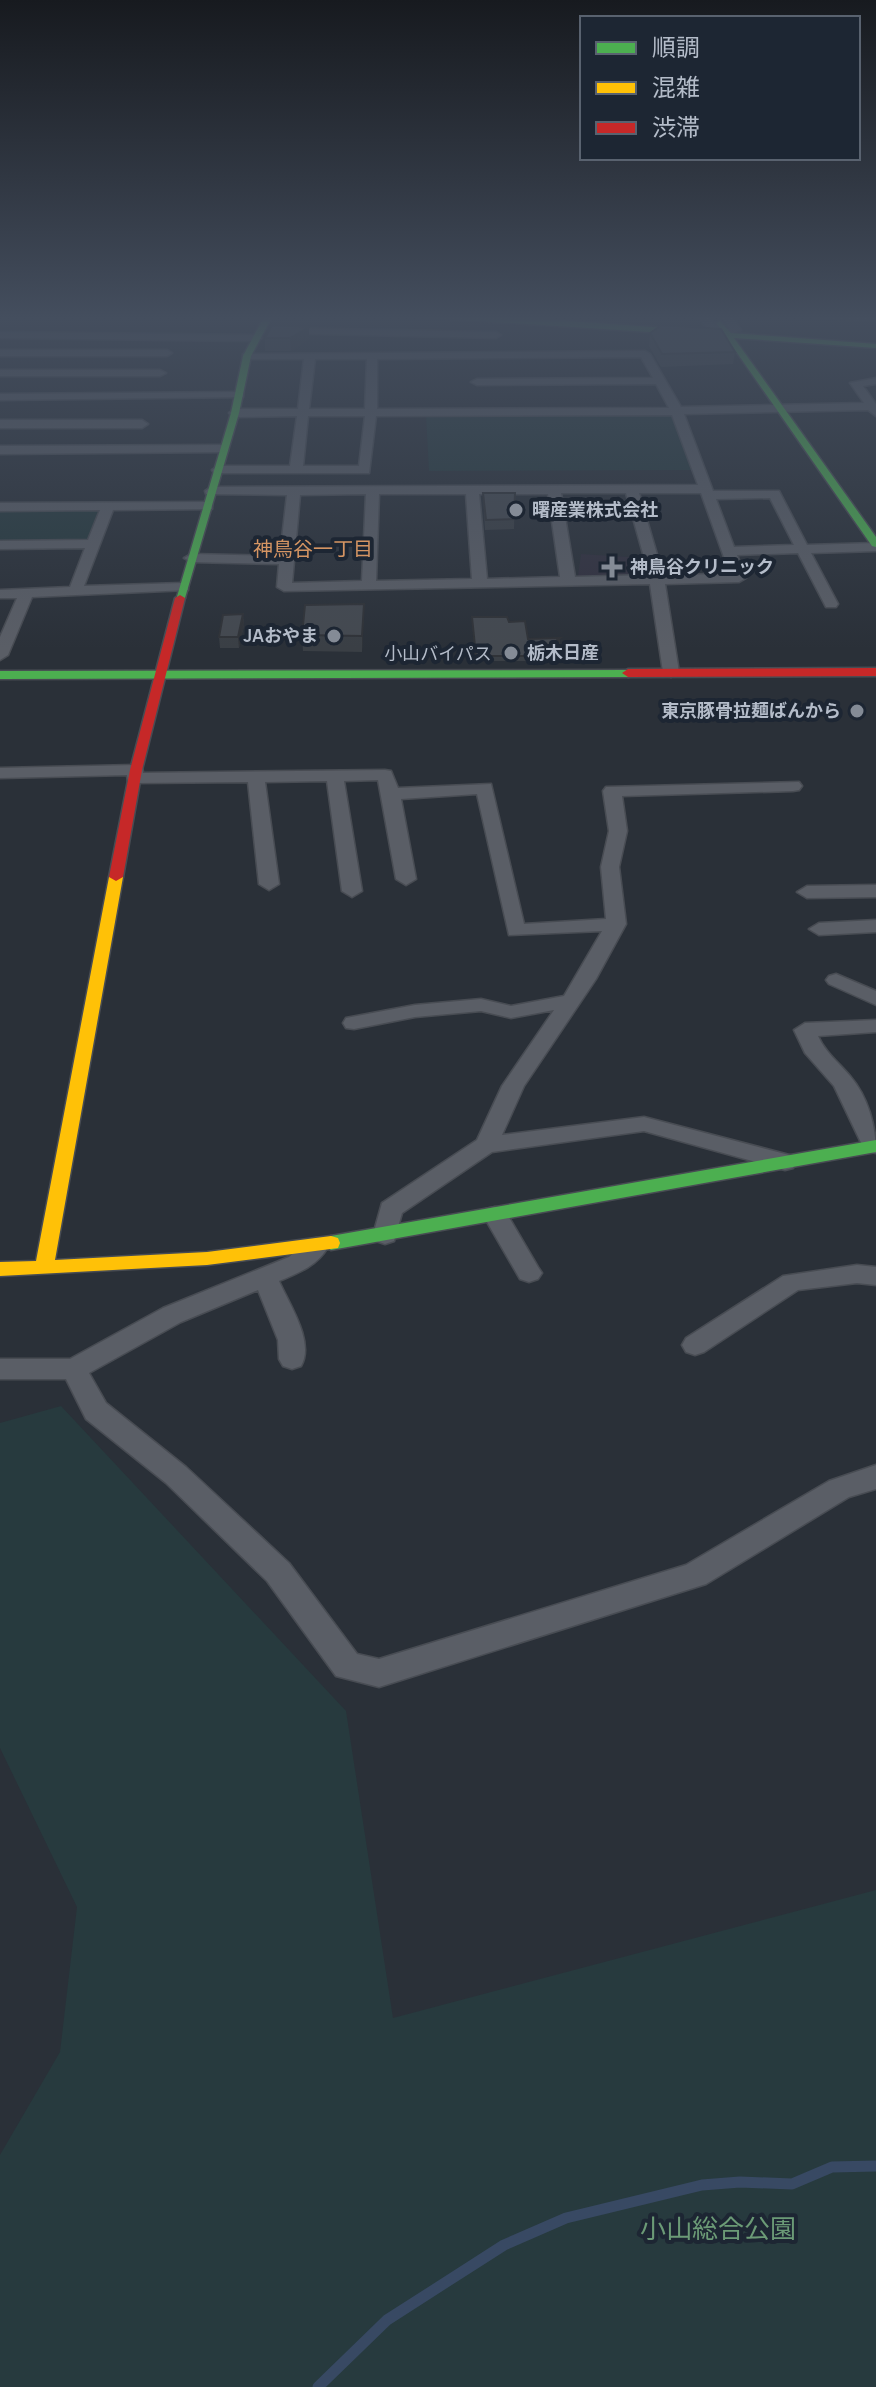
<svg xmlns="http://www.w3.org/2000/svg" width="876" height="2387" viewBox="0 0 876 2387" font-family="Manrope,'Noto Sans JP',sans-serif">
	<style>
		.medical { fill: #31303e }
		.green { fill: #273a3e }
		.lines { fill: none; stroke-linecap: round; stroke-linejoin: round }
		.stream { stroke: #384963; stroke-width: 11 }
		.street-casing { stroke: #484c53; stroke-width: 3 }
		.fast-casing { stroke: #484c53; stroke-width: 3 }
		.slow-casing { stroke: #484c53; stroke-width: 3 }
		.jam-casing { stroke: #484c53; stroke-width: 3 }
		.street { fill: #5a5e66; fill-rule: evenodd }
		.fast { fill: #4caf50; fill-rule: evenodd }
		.slow { fill: #ffc107; fill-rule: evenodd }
		.jam { fill: #c62828; fill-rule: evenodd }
		.wall { fill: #3a3f45 }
		.shaded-wall { fill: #303338 }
		.building { fill: #444950; stroke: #303338; stroke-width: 2 }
		.poi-dot { fill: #848b96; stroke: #1d2633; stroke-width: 3 }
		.labels { text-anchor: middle; stroke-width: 8; stroke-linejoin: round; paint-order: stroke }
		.far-poi-label { font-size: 18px; font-weight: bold; fill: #b4bcc9; stroke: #1d2633; text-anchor: start }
		.far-street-label { font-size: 18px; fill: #b4bcc9; stroke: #1d2633 }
		.far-neighbourhood-label { font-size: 20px; fill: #d59563; stroke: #1d2633 }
		.near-park-label { font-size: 26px; fill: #6b9a76; stroke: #1d2633 }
	</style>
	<rect width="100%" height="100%" fill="#2a3038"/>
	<path class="medical" d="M581 554 643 558 646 576H578Z"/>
	<path class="green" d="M671 414 692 470 429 471 426 415Z
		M99 508 87 542 0 543V509Z
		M61 1406 346 1711 393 2018 876 1890V2387H0V2155L60 2052 77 1907 0 1748V1423Z"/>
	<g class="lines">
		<path class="stream" d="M318 2387 387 2320 504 2245 566 2218 702 2185 740 2182 792 2184 832 2167 876 2166"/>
		<defs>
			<path id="street" d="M697 315H707C713 323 719 330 730 329L721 315H731L741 330 727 336 708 330Z
				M811 315H876V320L816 318Z
				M278 328 496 332 501 335 496 338 274 333 273 331Z
				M0 332 257 335 262 338 257 341 0 338Z
				M0 350H167L172 353 167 356H0Z
				M645 351 650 354 681 407 864 403 850 383 876 378V384L863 386 876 404V416L868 410 684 414 713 491H779L807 545 876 543V551L811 553 838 604 836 607H826L798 553 737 555 746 578 739 582 665 584 679 672 671 677 663 672 650 584 284 591 277 587 279 564 191 562 184 558 191 554 280 556 287 495 206 494 205 491 211 487 698 485 672 415 376 416 369 473H214L212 470 218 466H290L297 416 235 417 229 413 235 409H298L304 359H247L243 358V354ZM641 357 653 378 477 379 471 382 477 385 656 384 669 408 377 409V359ZM315 359H367L365 409H309ZM308 416H365L359 466H303ZM561 493H626L649 575 575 577ZM639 493H701L730 574 663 575ZM366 494 362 581 292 583 300 495ZM379 494H466L472 579 376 581ZM479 494H548L560 577 487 579ZM770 498 794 545 734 547 716 499Z
				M0 370H160L166 373 160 376H0Z
				M239 392 243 393V397L0 400V394Z
				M0 420H142L148 424 142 428H0Z
				M228 445V451L224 452 0 454V446Z
				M207 502 212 503V509L113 510 84 586 183 583 188 584V590L32 597 8 655 0 660V637L17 598H0V590L70 587 85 548 0 549V541L88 540 100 510 0 511V503Z
				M136 765 142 766 143 773 385 770 391 771 398 788 491 784 524 924 606 919 601 867 609 831 603 791 606 787 799 782 802 786 799 790 793 791 622 796 627 831 619 867 626 924 596 979 524 1086 502 1135 644 1117 793 1156 797 1162 793 1168 785 1170 644 1131 492 1152 402 1213 394 1241 385 1244 376 1241 373 1235 382 1203 477 1140 502 1086 554 1010 511 1018 481 1011 415 1017 354 1029 346 1028 343 1023 346 1018 415 1005 481 999 511 1006 564 996 602 931 509 935 477 794 401 799 416 879 406 885 396 879 378 780 344 781 362 891 352 897 342 891 327 781 265 782 279 884 269 890 259 884 248 782 134 783 128 782 127 775 0 778V768Z
				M876 885V897L807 898 797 892 807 886Z
				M876 920V932L819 935 809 929 819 923Z
				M836 974 876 991V1005L829 984 826 980 829 976Z
				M876 1020V1032L818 1036C825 1052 839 1063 850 1076 868 1097 876 1126 876 1153L865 1151 834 1086 805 1053 794 1030 805 1023Z
				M495 1207 504 1209 538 1267 542 1273 538 1279 529 1282 520 1279 483 1215 486 1209Z
				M316 1238 325 1241 328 1247C317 1266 298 1273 279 1281 289 1304 315 1342 301 1366L292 1369 283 1366 279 1359 278 1340 258 1290 181 1322 89 1373 106 1403 186 1467 289 1563 357 1654 379 1659 686 1565 829 1481 876 1465V1489L849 1497 706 1584 379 1687 336 1676 267 1581 166 1483 86 1419 66 1379H0V1359H70L163 1308 289 1257 307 1241Z
				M857 1265 876 1267V1285L857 1283 798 1290 704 1352 695 1355 686 1352 682 1345 686 1338 783 1276Z"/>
			<path id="fast" d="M265 315H273L251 356 239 413 185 598 176 600 231 413 243 356Z
				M388 315 512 317 723 332 716 323 720 321 731 333 876 344V348L734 338 876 537V547L872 546 726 337Z
				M632 670V676L628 677 0 679V671Z
				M876 1140V1152L331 1250 322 1243 331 1236Z"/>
			<path id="slow" d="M116 873 123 877 55 1260 207 1252 331 1236 338 1238 340 1243 338 1248 207 1265 0 1276V1262L36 1261 109 877Z"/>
			<path id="jam" d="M180 595 185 598 142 770 123 877 116 881 109 877 130 770 175 598Z
				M876 668V676L628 677 622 673 628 669Z"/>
		</defs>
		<use href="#street" class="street-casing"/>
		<use href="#fast" class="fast-casing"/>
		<use href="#slow" class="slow-casing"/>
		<use href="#jam" class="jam-casing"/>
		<use href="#street" class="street"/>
		<use href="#fast" class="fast"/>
		<use href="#slow" class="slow"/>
		<use href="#jam" class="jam"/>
	</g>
	<path class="wall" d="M272 325 309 339 291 351H265V338Z
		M650 333 735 352 733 364 661 367 649 346Z
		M483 493H515L514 529 485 530Z
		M364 604 362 652 303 651 302 635Z
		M243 614 244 625 239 648H220L219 637Z
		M509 622 528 639 560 638V644L535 661H476L472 623Z"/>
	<path class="shaded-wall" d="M309 327V339L291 351 290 338Z
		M364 604V619L362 652V636Z
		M243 614 244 625 239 648 238 637Z
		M560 638V644L535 661 536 656Z"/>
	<path class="building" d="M272 325 309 327 290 338H265Z
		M662 325 721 329 735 352 662 354 650 333Z
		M483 493H515L514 519 486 520Z
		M364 604 362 636 302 635 305 605Z
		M243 614 238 637H219L223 615Z
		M472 617H507L509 622 525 621 528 639 560 638 536 656H476Z"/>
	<linearGradient id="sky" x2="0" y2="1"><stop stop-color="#171a1f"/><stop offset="0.49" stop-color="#444e5e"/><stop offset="1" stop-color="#444e5e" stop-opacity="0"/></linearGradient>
	<rect width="876" height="649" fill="url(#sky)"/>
	<g class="poi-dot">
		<circle cx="516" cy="510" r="8"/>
		<path d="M608 555h8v8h8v8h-8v8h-8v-8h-8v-8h8z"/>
		<circle cx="334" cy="636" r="8"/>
		<circle cx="511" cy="653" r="8"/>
		<circle cx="857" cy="711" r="8"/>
	</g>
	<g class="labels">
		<g class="far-poi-label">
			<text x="532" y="516">曙産業株式会社</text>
			<text x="630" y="573">神鳥谷クリニック</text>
			<text x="318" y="642" text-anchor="end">JAおやま</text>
			<text x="527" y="659">栃木日産</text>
			<text x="841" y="717" text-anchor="end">東京豚骨拉麺ばんから</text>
		</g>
		<g class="far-street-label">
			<text x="438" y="660">小山バイパス</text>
		</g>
		<g class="far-neighbourhood-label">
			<text x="313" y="556">神鳥谷一丁目</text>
		</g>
		<g class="near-park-label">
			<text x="718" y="2238">小山総合公園</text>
		</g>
	</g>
	<rect x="580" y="16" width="280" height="144" fill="#1d2633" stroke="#59626f" stroke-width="2"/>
	<rect x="596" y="42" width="40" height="12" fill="#4caf50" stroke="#59626f" stroke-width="2"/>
	<text x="652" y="56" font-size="24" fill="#b4bcc9">順調</text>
	<rect x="596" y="82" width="40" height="12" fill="#ffc107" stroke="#59626f" stroke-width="2"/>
	<text x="652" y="96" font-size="24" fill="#b4bcc9">混雑</text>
	<rect x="596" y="122" width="40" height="12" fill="#c62828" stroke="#59626f" stroke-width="2"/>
	<text x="652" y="136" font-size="24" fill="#b4bcc9">渋滞</text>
</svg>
